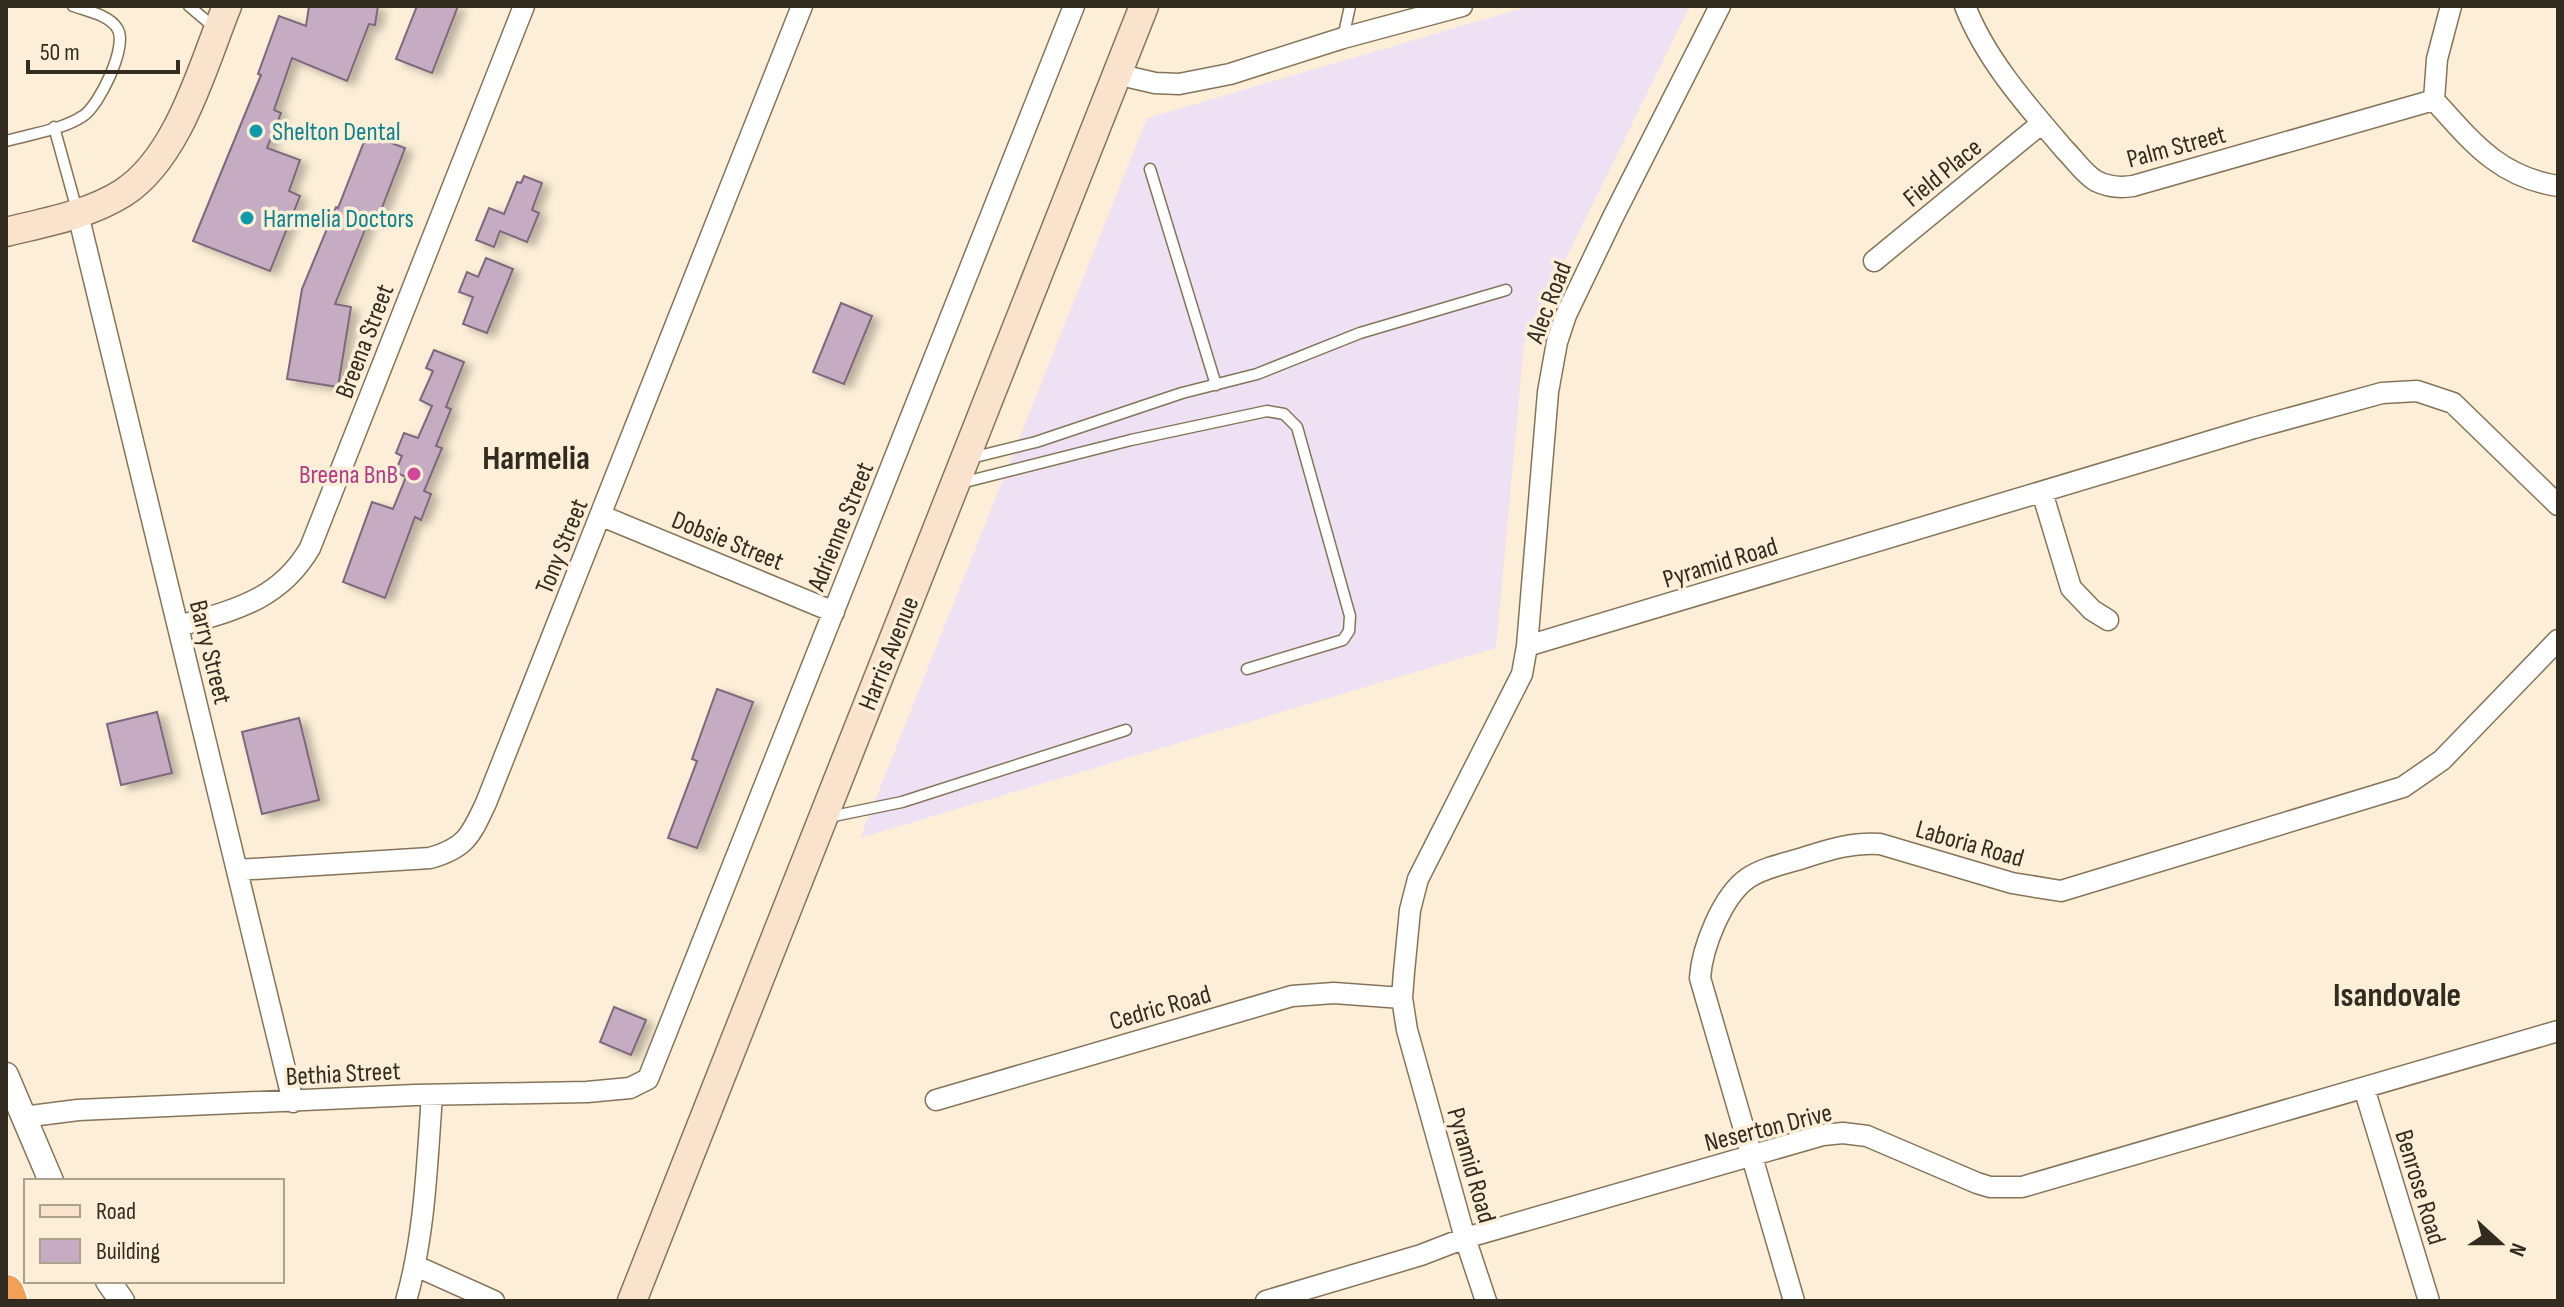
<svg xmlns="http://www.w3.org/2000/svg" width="2564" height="1307" viewBox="0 0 2564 1307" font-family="'Sofia Sans Condensed',sans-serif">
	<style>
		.industrial { fill: #efe1f4 }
		.building { fill: #c5acc3; stroke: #7e677c; stroke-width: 2; filter: url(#shadow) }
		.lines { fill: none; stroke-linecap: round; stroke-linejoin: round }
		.service-casing { stroke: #84745a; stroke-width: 13 }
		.minor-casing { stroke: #84745a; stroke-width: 23 }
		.tertiary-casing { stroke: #84745a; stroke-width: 27 }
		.secondary-casing { stroke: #84745a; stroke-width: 31 }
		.motorway-casing { stroke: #fff; stroke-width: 39 }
		.service { stroke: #fff; stroke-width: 10 }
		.minor { stroke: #fff; stroke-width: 20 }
		.tertiary { stroke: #fff; stroke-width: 24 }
		.secondary { stroke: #fae3cd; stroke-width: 28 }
		.motorway { stroke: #f0a157; stroke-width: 36 }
		.culture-dot { fill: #0f9aa8; stroke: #fdefd7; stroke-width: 3 }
		.hotel-dot { fill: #d1479c; stroke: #fdefd7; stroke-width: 3 }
		.labels { text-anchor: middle; stroke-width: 7; stroke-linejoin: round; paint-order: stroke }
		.culture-label { font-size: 26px; fill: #0d838f; stroke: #fdefd7; text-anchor: start }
		.street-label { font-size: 26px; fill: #322b20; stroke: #fdefd7 }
		.hotel-label { font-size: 26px; fill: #b23c85; stroke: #fdefd7; text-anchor: end }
		.district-label { font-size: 34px; font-weight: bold; fill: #322b20; stroke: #fdefd7 }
	</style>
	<defs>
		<filter id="shadow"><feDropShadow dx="7" dy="4" stdDeviation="4" flood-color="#0004"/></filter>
	</defs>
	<rect width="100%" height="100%" fill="#fdefd7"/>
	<path class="industrial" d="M1530 6H1690L1524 344 1496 648 860 838 1147 118Z"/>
	<path class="building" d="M309 6H378L375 25 369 24 347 81 292 58 274 110 281 113 267 148 300 160 289 191 300 196 270 271 193 241 261 75 258 74 279 16 306 26Z
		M417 6H458L432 73 396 59Z
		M367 134 405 148 378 218 371 215 335 304 351 307 338 387 287 379 302 289 336 207 338 208Z
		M524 176 542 183 532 210 539 213 527 242 500 231 494 247 476 240 489 208 504 214 517 182 521 183Z
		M486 258 513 269 487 333 463 324 473 297 459 292 467 272 478 277Z
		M841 303 872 316 844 384 813 372Z
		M434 350 464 362 446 407 451 409 436 446 442 448 424 491 431 494 421 520 415 517 385 598 343 582 372 502 393 509 406 477 395 472 402 456 396 453 404 433 418 438 432 406 420 400 433 371 426 368Z
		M717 689 753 702 697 848 668 838 697 761 692 759Z
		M157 712 172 773 121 785 107 724Z
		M299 718 319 800 262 814 242 732Z
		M614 1007 646 1020 631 1055 600 1042Z"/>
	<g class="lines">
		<defs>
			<path id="service" d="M189 6 215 28
				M1343 38 1350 6
				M54 127 77 210
				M6 141C30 134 62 130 83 116 99 106 129 45 117 28 109 15 87 11 73 6
				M1150 169 1216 385
				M971 458 1036 442 1182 393 1257 374 1360 333 1506 290
				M961 483 1131 440 1267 411 1284 414 1297 427 1350 616 1349 631 1343 640 1247 669
				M829 817 902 802 1126 730"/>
			<path id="minor" d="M1965 6C1986 60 2028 107 2065 150 2075 160 2084 174 2096 181 2108 187 2120 188 2133 186L2434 100
				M1116 74 1155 83 1179 84 1230 74 1343 38 1462 6
				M2434 100C2472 142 2499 177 2558 186
				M2434 100 2437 59 2451 6
				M78 214 293 1102
				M1874 261 2042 123
				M2042 492 2071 588 2092 610 2108 620
				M602 516 834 612
				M179 626C233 610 279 601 310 548L524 6
				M1527 646 1548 392 1557 342 1566 315 1613 217 1720 6
				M237 870 430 858C466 848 471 835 486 803L802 6
				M2364 1088 2429 1301
				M936 1100 1292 996 1334 993 1402 998
				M23 1117 78 1110 415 1095 587 1092 630 1088 648 1079 1074 6
				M416 1266 494 1301
				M406 1301C425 1234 427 1164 432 1095
				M1266 1301 1421 1255 1465 1238 1823 1135 1843 1133 1867 1136 1977 1183 1990 1187H2022L2558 1031
				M1486 1301 1465 1238 1407 1030 1402 998 1404 972 1410 910 1418 879 1522 674 1527 646 2254 428 2382 393 2417 391 2453 403 2558 505
				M1794 1301 1700 978C1702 948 1722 896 1748 878 1764 867 1788 863 1806 857 1831 849 1854 842 1880 844L2012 883 2061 891 2403 787 2442 760 2558 640"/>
			<path id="tertiary" d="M6 1075 51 1181
				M108 1281 122 1301"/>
			<path id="secondary" d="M6 232C46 222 88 215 123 193 179 157 203 65 227 6
				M632 1301 1144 6"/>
			<path id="motorway" d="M6 1293 9 1301"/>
		</defs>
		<use href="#service" class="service-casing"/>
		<use href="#minor" class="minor-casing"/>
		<use href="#tertiary" class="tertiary-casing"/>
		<use href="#secondary" class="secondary-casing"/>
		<use href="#motorway" class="motorway-casing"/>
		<use href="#service" class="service"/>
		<use href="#minor" class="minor"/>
		<use href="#tertiary" class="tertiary"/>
		<use href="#secondary" class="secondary"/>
		<use href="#motorway" class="motorway"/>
	</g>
	<g class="culture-dot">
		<circle cx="256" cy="131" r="8"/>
		<circle cx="247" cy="218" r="8"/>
	</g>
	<circle class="hotel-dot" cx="414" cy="474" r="8"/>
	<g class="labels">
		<g class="culture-label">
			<text x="272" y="140">Shelton Dental</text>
			<text x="263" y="227">Harmelia Doctors</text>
		</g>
		<g class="street-label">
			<text transform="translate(2176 146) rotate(-15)" y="9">Palm Street</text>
			<text transform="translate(1942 172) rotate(-39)" y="9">Field Place</text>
			<text transform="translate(1548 302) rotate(-69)" y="9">Alec Road</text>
			<text transform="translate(364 341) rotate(-69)" y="9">Breena Street</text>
			<text transform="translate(840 526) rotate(-68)" y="9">Adrienne Street</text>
			<text transform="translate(728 540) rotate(22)" y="9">Dobsie Street</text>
			<text transform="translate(561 546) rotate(-68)" y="9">Tony Street</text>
			<text transform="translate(1720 562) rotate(-17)" y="9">Pyramid Road</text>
			<text transform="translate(211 652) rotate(76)" y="9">Barry Street</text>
			<text transform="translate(888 653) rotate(-68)" y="9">Harris Avenue</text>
			<text transform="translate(1970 843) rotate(16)" y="9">Laboria Road</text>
			<text transform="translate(1160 1007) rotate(-16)" y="9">Cedric Road</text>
			<text transform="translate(343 1073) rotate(-3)" y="9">Bethia Street</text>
			<text transform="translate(1768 1127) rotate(-14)" y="9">Neserton Drive</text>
			<text transform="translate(1472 1165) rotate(74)" y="9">Pyramid Road</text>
			<text transform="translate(2421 1187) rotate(73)" y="9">Benrose Road</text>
		</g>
		<g class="hotel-label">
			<text x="398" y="483">Breena BnB</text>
		</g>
		<g class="district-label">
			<text x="536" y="469">Harmelia</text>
			<text x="2397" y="1006">Isandovale</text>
		</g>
	</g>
	<rect width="2564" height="1307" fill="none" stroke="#322b20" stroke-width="16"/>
	<rect x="24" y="1179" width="260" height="104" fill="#fdefd7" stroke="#aca18e" stroke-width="2"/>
	<rect x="40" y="1205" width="40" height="12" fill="#fae3cd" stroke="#aca18e" stroke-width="2"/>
	<text x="96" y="1219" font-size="24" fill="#322b20">Road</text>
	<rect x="40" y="1239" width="40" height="24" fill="#c5acc3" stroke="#aca18e" stroke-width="2"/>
	<text x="96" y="1259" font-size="24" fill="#322b20">Building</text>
	<g transform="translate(2500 1243) rotate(111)" stroke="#fdefd7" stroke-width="6" paint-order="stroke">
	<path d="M0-6L14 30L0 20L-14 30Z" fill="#322b20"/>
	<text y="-12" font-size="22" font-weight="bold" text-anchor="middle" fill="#322b20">N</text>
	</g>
	<path d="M28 60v12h150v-12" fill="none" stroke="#322b20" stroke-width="4"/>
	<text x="40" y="60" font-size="24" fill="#322b20" stroke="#fdefd7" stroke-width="6" paint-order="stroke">50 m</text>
</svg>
